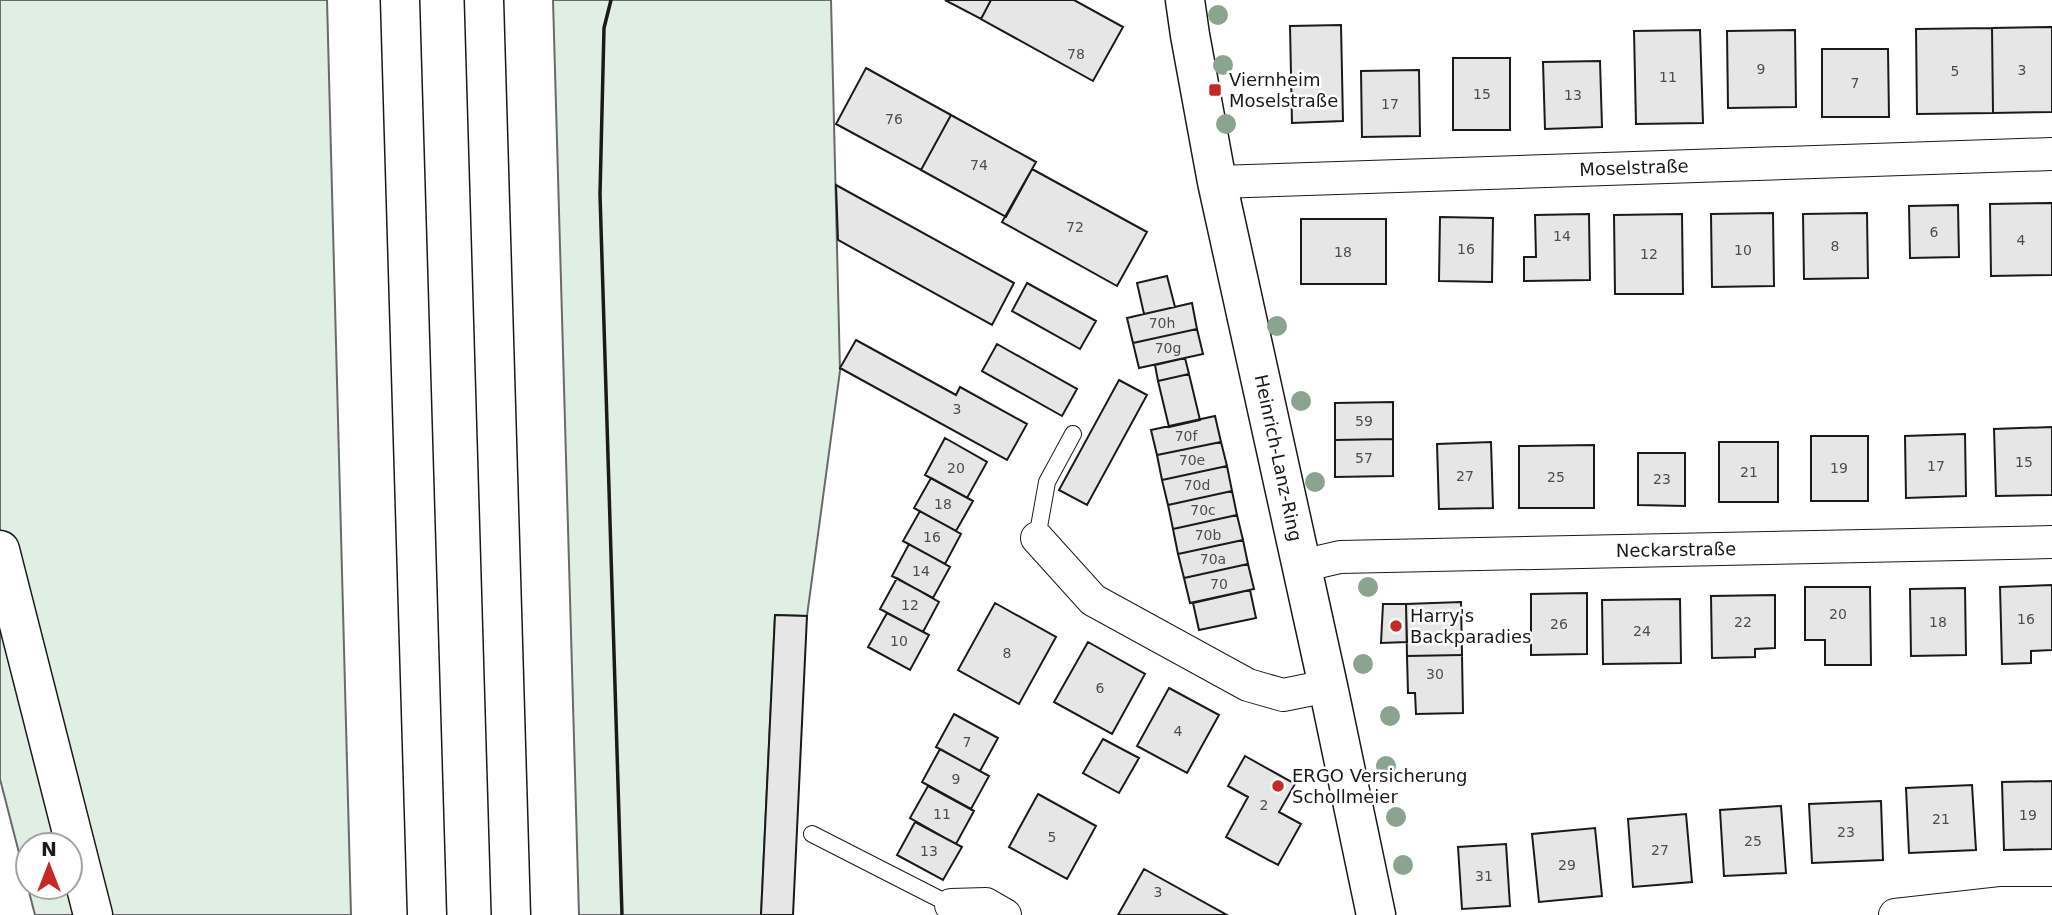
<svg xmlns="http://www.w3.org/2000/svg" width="2052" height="915" viewBox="0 0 2052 915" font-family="'DejaVu Sans',sans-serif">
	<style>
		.green { fill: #e0efe3; stroke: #6a6a6a; stroke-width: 2; fill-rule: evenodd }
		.building { fill: #e6e6e6; stroke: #1a1a1a; stroke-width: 2 }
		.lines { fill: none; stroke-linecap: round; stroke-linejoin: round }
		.service-casing { stroke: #1a1a1a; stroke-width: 18 }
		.minor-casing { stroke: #1a1a1a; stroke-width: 34 }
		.tertiary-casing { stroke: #1a1a1a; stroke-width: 41 }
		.secondary-casing { stroke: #1a1a1a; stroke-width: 41 }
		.motorway-casing { stroke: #1a1a1a; stroke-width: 41 }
		.service { stroke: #fff; stroke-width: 16 }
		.minor { stroke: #fff; stroke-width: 32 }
		.tertiary { stroke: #fff; stroke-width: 38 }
		.secondary { stroke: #fff; stroke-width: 38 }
		.motorway { stroke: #fff; stroke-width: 38 }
		.wall { stroke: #1a1a1a; stroke-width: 3.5 }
		.tree { fill: #8aa48f }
		.poi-dot { fill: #c62828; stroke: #fff; stroke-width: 2.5 }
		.labels { text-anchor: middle; stroke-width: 5; stroke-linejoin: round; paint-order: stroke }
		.number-label { font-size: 14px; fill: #4d4d4d }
		.poi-label { font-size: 18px; fill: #1a1a1a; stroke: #fff; text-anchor: start }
		.street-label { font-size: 18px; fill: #1a1a1a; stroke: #fff }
	</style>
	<rect width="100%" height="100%" fill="#fff"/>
	<path class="green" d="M0 0H327L351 915H35L0 779ZM28 845H70V887H28Z
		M553 0H831L840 371 807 616 775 615 761 915H579Z"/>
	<path class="building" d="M945 0H991L981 19Z
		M991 0H1074L1123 27 1093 81 981 19Z
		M1341 25 1343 121 1292 123 1290 26Z
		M2052 27V112L1993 113 1992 28Z
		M1992 28 1993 113 1917 114 1916 29Z
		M1700 30 1703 123 1636 124 1634 31Z
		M1795 30 1796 107 1728 108 1727 31Z
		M1822 49H1888L1889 117H1822Z
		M1453 58H1510V130H1453Z
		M1600 61 1602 127 1545 129 1543 62Z
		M866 68 951 115 921 170 836 124Z
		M1419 70 1420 136 1362 137 1361 71Z
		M951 115 1036 162 1006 217 921 170Z
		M1032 169 1147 232 1117 286 1002 222Z
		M836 185 1014 283 992 325 838 240Z
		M2052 203V275L1991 276 1990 204Z
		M1958 205 1959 257 1910 258 1909 206Z
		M1773 213 1774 286 1712 287 1711 214Z
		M1867 213 1868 278 1804 279 1803 214Z
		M1589 214 1590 280 1524 281V257H1536L1535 215Z
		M1682 214 1683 294H1615L1614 215Z
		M1440 217 1493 218 1492 282 1439 281Z
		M1301 219H1386V284H1301Z
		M1167 276 1175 307 1144 314 1137 283Z
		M1027 283 1096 321 1080 349 1012 311Z
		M1192 303 1197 329 1133 343 1127 318Z
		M1197 329 1203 354 1139 368 1133 343Z
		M856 340 956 395 960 387 1027 424 1007 460 840 368Z
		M997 344 1077 389 1062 416 982 371Z
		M1185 358 1189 374 1158 381 1155 365Z
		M1189 374 1200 420 1169 427 1158 381Z
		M1119 380 1147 395 1087 505 1059 490Z
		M1393 402V439L1335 440V403Z
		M1215 416 1221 442 1157 455 1151 430Z
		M2052 427V495L1996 496 1994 429Z
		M1965 434 1966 496 1906 498 1905 436Z
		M1811 436H1868V501H1811Z
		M945 438 987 462 967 498 925 475Z
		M1393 439V476L1335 477V440Z
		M1221 442 1227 466 1162 480 1157 455Z
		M1491 442 1493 508 1439 509 1437 444Z
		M1719 442H1778V502H1719Z
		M1594 445V508H1519V446Z
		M1638 453H1685V506L1638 505Z
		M1227 466 1232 491 1168 505 1162 480Z
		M931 478 973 501 956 531 914 508Z
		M1232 491 1237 515 1173 529 1168 505Z
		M920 511 961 534 945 564 903 541Z
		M1237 515 1243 540 1178 554 1173 529Z
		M1243 540 1248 564 1184 578 1178 554Z
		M909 544 950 567 933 598 892 576Z
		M1248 564 1254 589 1190 603 1184 578Z
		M897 578 939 602 923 632 880 609Z
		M2052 585V650L2031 651V663L2002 664 2000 587Z
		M1805 587H1870L1871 665H1825V640H1805Z
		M1965 588 1966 655 1911 656 1910 589Z
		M1250 590 1256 618 1199 630 1193 603Z
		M1587 593V654L1531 655V594Z
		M1775 595V648L1755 649V657L1712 658 1711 596Z
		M1680 599 1681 663 1603 664 1602 600Z
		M1461 602 1462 655 1407 656 1406 604Z
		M995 603 1056 637 1019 704 958 670Z
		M1383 604H1406L1407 642 1381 643Z
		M887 613 929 635 910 670 868 647Z
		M775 615 807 616 793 915H761Z
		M1088 642 1145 674 1112 734 1054 702Z
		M1462 655 1463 713 1416 714 1415 693H1408L1407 656Z
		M1169 688 1219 715 1187 773 1137 746Z
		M954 714 998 738 980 771 936 747Z
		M1103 739 1139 758 1119 793 1083 773Z
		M940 749 989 776 971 809 922 782Z
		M1245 756 1295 784 1279 812 1301 824 1278 865 1226 837 1248 797 1228 786Z
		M2052 781V849L2004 850 2002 782Z
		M1972 785 1976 850 1909 853 1906 788Z
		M928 786 974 811 956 844 910 818Z
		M1038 794 1096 826 1067 879 1009 847Z
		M1881 801 1883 860 1812 863 1809 804Z
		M1781 806 1786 873 1724 876 1720 810Z
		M1686 814 1692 882 1633 887 1628 819Z
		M915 822 962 847 943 880 897 855Z
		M1595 828 1602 896 1539 902 1532 834Z
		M1506 844 1510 906 1462 909 1458 847Z
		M1144 869 1227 915H1118Z"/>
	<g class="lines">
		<defs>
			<path id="service" d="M1037 538 1047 482 1073 434
				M812 834 951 905"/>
			<path id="minor" d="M1217 182 2052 154
				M1037 538 1093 600 1248 685 1283 695 1328 686
				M1301 566 1340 557 2052 542
				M951 905 986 904 1005 915
				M1895 915 2002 903H2052"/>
			<path id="tertiary" d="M1185 0 1190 35 1217 182 1328 686 1376 915"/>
			<path id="secondary" d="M0 550 93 915"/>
			<path id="motorway" d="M400 0 427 915
				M484 0 511 915"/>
		</defs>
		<use href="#service" class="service-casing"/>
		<use href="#minor" class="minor-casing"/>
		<use href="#tertiary" class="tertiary-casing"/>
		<use href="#secondary" class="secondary-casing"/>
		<use href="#motorway" class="motorway-casing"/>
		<use href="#service" class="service"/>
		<use href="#minor" class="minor"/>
		<use href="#tertiary" class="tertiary"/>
		<use href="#secondary" class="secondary"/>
		<use href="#motorway" class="motorway"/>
		<path class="wall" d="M611 0 604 28 600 194 622 915"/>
	</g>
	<g class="tree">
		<circle cx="1218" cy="15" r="10"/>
		<circle cx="1223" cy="65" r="10"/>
		<circle cx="1226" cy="124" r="10"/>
		<circle cx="1277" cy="326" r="10"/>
		<circle cx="1301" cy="401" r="10"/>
		<circle cx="1315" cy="482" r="10"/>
		<circle cx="1368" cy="587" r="10"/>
		<circle cx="1363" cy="664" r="10"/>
		<circle cx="1390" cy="716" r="10"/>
		<circle cx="1386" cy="766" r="10"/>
		<circle cx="1396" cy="817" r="10"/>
		<circle cx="1403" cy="865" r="10"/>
	</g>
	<g class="poi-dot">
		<rect x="1208" y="83" width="14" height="14" rx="3.5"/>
		<circle cx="1396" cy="626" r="7"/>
		<circle cx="1278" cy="786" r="7"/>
	</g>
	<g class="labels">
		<g class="number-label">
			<text x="1076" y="59">78</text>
			<text x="1761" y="74">9</text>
			<text x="2022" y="75">3</text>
			<text x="1955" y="76">5</text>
			<text x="1668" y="82">11</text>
			<text x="1855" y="88">7</text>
			<text x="1482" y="99">15</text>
			<text x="1573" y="100">13</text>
			<text x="1390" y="109">17</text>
			<text x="894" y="124">76</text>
			<text x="979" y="170">74</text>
			<text x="1075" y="232">72</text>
			<text x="1934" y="237">6</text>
			<text x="1562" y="241">14</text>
			<text x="2021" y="245">4</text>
			<text x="1835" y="251">8</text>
			<text x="1466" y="254">16</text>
			<text x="1743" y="255">10</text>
			<text x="1343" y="257">18</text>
			<text x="1649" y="259">12</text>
			<text x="1162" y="328">70h</text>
			<text x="1168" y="353">70g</text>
			<text x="957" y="414">3</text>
			<text x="1364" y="426">59</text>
			<text x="1186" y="441">70f</text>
			<text x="1364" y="463">57</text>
			<text x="1192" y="465">70e</text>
			<text x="2024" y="467">15</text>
			<text x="1936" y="471">17</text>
			<text x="956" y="473">20</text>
			<text x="1839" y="473">19</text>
			<text x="1749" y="477">21</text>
			<text x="1465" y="481">27</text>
			<text x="1556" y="482">25</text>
			<text x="1662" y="484">23</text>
			<text x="1197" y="490">70d</text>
			<text x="943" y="509">18</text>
			<text x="1203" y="515">70c</text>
			<text x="1208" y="540">70b</text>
			<text x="932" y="542">16</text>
			<text x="1213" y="564">70a</text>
			<text x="921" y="576">14</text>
			<text x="1219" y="589">70</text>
			<text x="910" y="610">12</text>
			<text x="1838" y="619">20</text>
			<text x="2026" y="624">16</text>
			<text x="1743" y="627">22</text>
			<text x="1938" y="627">18</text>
			<text x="1559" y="629">26</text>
			<text x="1642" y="636">24</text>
			<text x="899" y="646">10</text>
			<text x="1007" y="658">8</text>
			<text x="1435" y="679">30</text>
			<text x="1100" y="693">6</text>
			<text x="1178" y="736">4</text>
			<text x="967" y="747">7</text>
			<text x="956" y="784">9</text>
			<text x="1264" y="810">2</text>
			<text x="942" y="819">11</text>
			<text x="2028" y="820">19</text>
			<text x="1941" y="824">21</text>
			<text x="1846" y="837">23</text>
			<text x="1052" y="842">5</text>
			<text x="1753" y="846">25</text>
			<text x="1660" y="855">27</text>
			<text x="929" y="856">13</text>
			<text x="1567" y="870">29</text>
			<text x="1484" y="881">31</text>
			<text x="1158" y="897">3</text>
		</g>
		<g class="poi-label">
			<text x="1229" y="86">Viernheim<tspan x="1229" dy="21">Moselstraße</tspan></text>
			<text x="1410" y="622">Harry's<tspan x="1410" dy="21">Backparadies</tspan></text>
			<text x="1292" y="782">ERGO Versicherung<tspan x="1292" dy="21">Schollmeier</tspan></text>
		</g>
		<g class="street-label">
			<text transform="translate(1634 168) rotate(-2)" y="6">Moselstraße</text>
			<text transform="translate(1278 458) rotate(78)" y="6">Heinrich-Lanz-Ring</text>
			<text transform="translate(1676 550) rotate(-1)" y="6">Neckarstraße</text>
		</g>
	</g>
	<g transform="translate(49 866)"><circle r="33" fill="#ffffff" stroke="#a3a3a3" stroke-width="2"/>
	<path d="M0-5L12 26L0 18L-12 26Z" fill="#c62828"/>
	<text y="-10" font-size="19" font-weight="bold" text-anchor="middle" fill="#1a1a1a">N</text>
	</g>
</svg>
